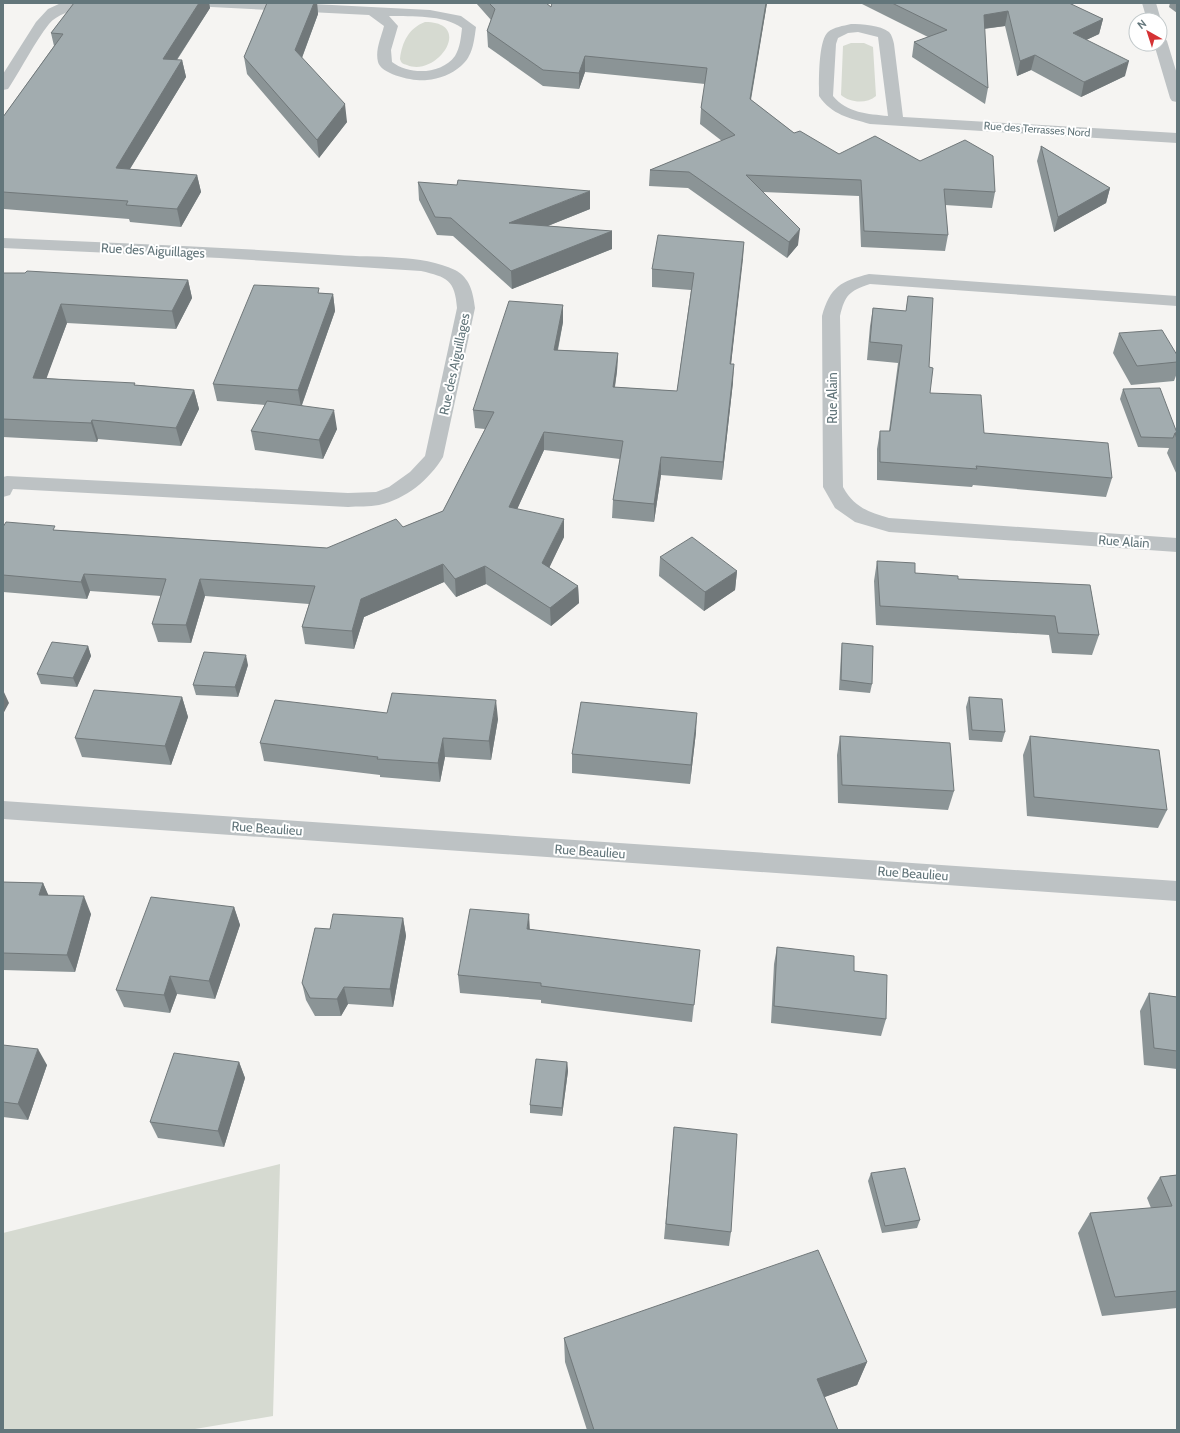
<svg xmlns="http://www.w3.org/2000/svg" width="1180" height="1433" viewBox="0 0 1180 1433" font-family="Cabin,sans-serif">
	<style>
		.green { fill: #d6dad1 }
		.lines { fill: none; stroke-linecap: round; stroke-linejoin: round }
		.minor { fill: #bdc2c4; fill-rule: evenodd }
		.wall { fill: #8b9496 }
		.shaded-wall { fill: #71787a }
		.building { fill: #a2acaf; stroke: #71787a }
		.labels { text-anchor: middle; stroke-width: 4; stroke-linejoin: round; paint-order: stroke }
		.far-street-label { font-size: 11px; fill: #63767b; stroke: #fff }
		.street-label { font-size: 13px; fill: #63767b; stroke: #fff }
	</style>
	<rect width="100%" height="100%" fill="#f5f4f2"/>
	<path class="green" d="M425 22C475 22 437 78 407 65 403 64 401 63 400 59 402 42 409 28 425 22Z
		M851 43H864L873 47 876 96C867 104 850 103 841 95L843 46Z
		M280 1164 273 1416 189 1430H3V1233Z"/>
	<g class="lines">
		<path class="minor" d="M61 3H79C73 12 57 14 49 24 34 43 23 66 10 86L8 89 3 90V74L36 22 48 9Z
			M204 3H293L430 10 461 16 476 27C474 41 473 56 461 66 452 74 439 79 427 80 416 82 381 75 378 62 375 50 381 38 384 26L369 15 211 7 206 6ZM389 16C413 17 442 14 462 28 461 37 460 48 455 56 441 75 409 75 392 62L391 50 398 26Z
			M1142 3H1156L1161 20 1160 21 1147 20Z
			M851 24C862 24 880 25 889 32 892 35 893 40 894 44L903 117 1177 133V143L870 124C849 118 832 115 819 96 819 82 818 41 828 32 834 27 843 26 851 24ZM858 32 878 37 888 116C868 114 847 113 833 96L836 44 838 38 848 33Z
			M1160 37 1165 38 1167 41 1177 74V102L1172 101 1170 98 1154 44H1160Z
			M3 238C115 243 227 247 338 255 374 258 422 254 455 270 470 278 473 292 475 308L443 457C429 480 406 499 379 505 369 507 358 506 348 507L13 489 10 495 3 497V477L7 476 348 493 376 492 389 487 410 472 425 456 457 308C455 280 447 277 421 271L220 258 3 248Z
			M869 274 1177 296V306L870 284C849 291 845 295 840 316L843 487C854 507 868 512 889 518L1177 538V552L889 532 855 522 835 508 823 487 822 316C830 287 841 281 869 274Z
			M3 801 1177 881V901L3 819Z"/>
	</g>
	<path class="wall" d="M74 3H209L210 8 177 60H182L186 77 130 169 197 175 201 192 181 227 130 222 129 219 4 209 3 212V117L54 46 51 33Z
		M267 3H317L318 14 302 58 347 122 319 158 247 74 244 57Z
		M476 3H546L551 7 767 3 751 100 794 133 839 154 920 161 995 192 992 208 945 205 948 235 945 251 861 247 859 196 763 192 798 245 787 258 688 188 649 186 650 170 722 141 700 124 701 108 705 84 585 72 579 89 543 86 488 47 487 31 491 20Z
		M860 3H1075L1072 5 1103 19 1099 34 1086 40 1125 76 1081 97 1031 70 1017 76 1005 26 984 29 988 88 985 104 912 57 914 42 928 37Z
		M1170 3H1177V13L1169 7Z
		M1041 146 1110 188 1106 203 1054 232 1037 161Z
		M418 182 590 209 548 226 612 231V249L512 289 453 236 437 235 419 200Z
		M744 242 731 364 733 382 722 480 661 475 654 522 612 518 613 500 620 459 544 450 517 509 564 537 549 567 578 586 579 603 551 626 486 584 456 597 444 582 364 617 354 649 305 644 302 627 309 604 205 596 191 643 158 642 152 624 161 596 90 591 87 599 3 592V527L56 530 327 548 403 527 443 511 485 429 475 428 473 410 563 305V322L558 350 618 353 617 371 615 387 677 391 691 290 652 287V269Z
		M3 273 188 280 192 298 176 329 67 323 46 378 136 385 194 390 199 409 181 446 98 439 97 442 3 437Z
		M320 293 333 294 335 311 302 405 337 429 323 459 255 450 251 431 265 405 217 401 213 384Z
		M908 296 929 367 930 393 984 433 1112 478 1106 497 973 485 972 487 877 480V449L880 431H889L898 363 867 360 870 326 873 308 906 311Z
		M1119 333 1177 355V373L1174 381 1131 385 1113 353Z
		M1123 389 1177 433V475L1167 453 1169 448 1138 447 1120 399Z
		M660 557 737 571 735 590 704 611 659 576Z
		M877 561 915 573 958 579 1090 585 1099 635 1092 655 1052 653 1049 635 876 625 874 581Z
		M842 643 872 684 870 693 839 690 841 653Z
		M88 646 91 656 77 687 41 684 37 674Z
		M248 665 238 697 196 695 193 685Z
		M182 697 188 717 171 765 82 757 75 738Z
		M969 697 1005 732 1002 742 969 740 966 707Z
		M387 713 498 719 491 760 445 757 440 782 380 777V775L264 761 260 743Z
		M696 732 690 784 572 773V754Z
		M840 736 954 791 948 810 838 803 837 755Z
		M1030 736 1167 810 1158 828 1027 816 1023 755Z
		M3 882 43 883 48 895 91 914 75 972 3 970Z
		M234 907 240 925 215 999 177 994 170 1013 124 1007 116 990Z
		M403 918 406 936 393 1007 348 1004 341 1016H315L306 1000 302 983 330 929Z
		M530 929 698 968 692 1022 541 1003V1000L460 993 458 975Z
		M777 947 854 971 886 1019 881 1036 771 1023 774 964Z
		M1149 993 1177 997V1069L1144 1065 1140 1011Z
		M3 1045 47 1065 28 1120 3 1117Z
		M239 1062 245 1078 224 1147 158 1138 150 1122Z
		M567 1062 568 1071 562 1116 530 1113V1105Z
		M674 1127 731 1232 729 1246 664 1239Z
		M871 1173 920 1220 917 1228 882 1233 868 1181Z
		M1177 1175V1308L1102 1316 1078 1233 1090 1213 1151 1208 1147 1198 1160 1177Z
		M564 1338 867 1362 857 1385 824 1397 838 1430H587L565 1362Z"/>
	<path class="shaded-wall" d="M199 3H209L210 8 166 76 163 59Z
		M314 3H317L318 14 298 68 295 50Z
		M766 3H767L748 115 750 99Z
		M1008 11 1005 26 981 29 984 15Z
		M1103 19 1099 34 1069 48 1073 33Z
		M1035 55 1031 70 1017 76 1020 61Z
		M585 56V72L579 89V73Z
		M182 60 186 77 120 185 116 168Z
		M1129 61 1125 76 1081 97 1084 82Z
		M345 104 347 122 319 158 317 140Z
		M197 175 201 192 181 227 177 209Z
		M1110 188 1106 203 1054 232 1058 217Z
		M590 191V209L510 241 509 223Z
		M800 229 798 245 787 258 789 242Z
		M612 231V249L512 289 511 271Z
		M744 242 743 259 729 382 730 364Z
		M188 280 192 298 176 329 172 311Z
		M333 294 335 311 301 407 298 390Z
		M61 304 67 323 40 396 33 378Z
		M563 305V322L554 367V350Z
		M618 353 617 371 612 405 613 387Z
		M734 364 733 382 722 480 723 462Z
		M194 390 199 409 181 446 176 428Z
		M334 410 337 429 323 459 319 440Z
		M92 420 98 439 97 442 91 423Z
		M544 432V450L510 525 509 507Z
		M661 457V475L654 522V504Z
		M564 519V537L543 581 542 563Z
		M443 564 444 582 364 617 354 649 352 631 361 599Z
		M485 566 486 584 456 597 455 579Z
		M737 571 735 590 704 611 705 592Z
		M84 574 90 591 87 599 81 582Z
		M200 579 205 596 191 643 186 625Z
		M578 586 579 603 551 626 550 608Z
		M88 646 91 656 77 687 73 678Z
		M246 655 248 665 238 697 235 687Z
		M3 690 9 703 3 714Z
		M182 697 188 717 171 765 165 746Z
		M496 700 498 719 491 760 489 741Z
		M697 713 696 732 690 784 691 765Z
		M443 738 445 757 440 782 438 763Z
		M43 883 51 901 39 895Z
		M84 896 91 914 75 972 67 955Z
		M234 907 240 925 215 999 209 981Z
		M529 914 530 932 527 929Z
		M403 918 406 936 393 1007 390 989Z
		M170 976 177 994 170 1013 164 995Z
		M344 987 348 1004 341 1016 337 999Z
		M38 1049 47 1065 28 1120 18 1104Z
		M239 1062 245 1078 224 1147 218 1131Z
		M567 1062 568 1071 562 1116V1108Z
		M867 1362 857 1385 809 1403 817 1379Z"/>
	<path class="building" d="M74 3H199L163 59 182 60 116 168 197 175 177 209 126 205 128 201 3 192V117L63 34 51 33Z
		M267 3H314L295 50 345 104 317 140 244 57Z
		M489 3H546L551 7 552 3H766L750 99 794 133 800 131 839 154 875 136 920 161 965 140 993 156 995 192 944 189 948 235 864 231 861 180 746 175 800 229 789 242 689 172 650 170 735 135 701 108 707 68 585 56 579 73 543 70 487 31 495 9Z
		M892 3H1069L1103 19 1073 33 1129 61 1084 82 1035 55 1020 61 1008 11 984 15 988 88 914 42 947 30Z
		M1041 146 1110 188 1058 217Z
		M458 180 590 191 509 223 612 231 511 271 451 218 435 217 418 182 457 185Z
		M658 235 744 242 730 364H734L723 462 661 457 654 504 613 500 623 441 544 432 509 507 564 519 542 563 578 586 550 608 485 566 455 579 443 564 361 599 352 631 302 627 315 586 200 579 186 625 152 624 166 579 84 574 81 582 3 575V527L6 522 55 526 53 530 327 548 396 519 403 527 443 511 494 412 473 410 509 301 563 305 554 350 618 353 613 387 677 391 694 273 652 269Z
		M27 271 188 280 172 311 61 304 33 378 135 383 134 385 194 390 176 428 92 420 91 423 3 419V273H25Z
		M254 285 319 288 318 293 333 294 298 390 213 384Z
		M908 296 933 298 929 367 933 368 930 393 981 395 984 433 1108 443 1112 478 976 466 977 469 880 462V431H890L902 345 870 342 873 308 906 311Z
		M1162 330 1177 355V362L1137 366 1119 333Z
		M1160 388 1177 433H1175L1173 438 1141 437 1123 389Z
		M267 401 334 410 319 440 251 431Z
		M1175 433H1177V439Z
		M692 537 737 571 705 592 660 557Z
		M877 561 915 563V573L958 576V579L1090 585 1099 635 1058 633 1055 616 880 606Z
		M52 642 88 646 73 678 37 674Z
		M842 643 873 646 872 684 841 680Z
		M204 652 246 655 235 687 193 685Z
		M94 690 182 697 165 746 75 738Z
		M392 693 496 700 489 741 443 738 438 763 377 759 378 757 260 743 275 700 387 713Z
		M969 697 1002 699 1005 732 972 730Z
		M581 702 697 713 691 765 572 754Z
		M840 736 950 743 954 791 842 785Z
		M1030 736 1159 750 1167 810 1034 797Z
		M3 882 43 883 39 895 84 896 67 955 3 953Z
		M151 897 234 907 209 981 170 976 164 995 116 990Z
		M470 909 529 914 527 929 700 950 694 1005 541 986V983L458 975Z
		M333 914 403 918 390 989 344 987 337 999 310 998 302 983 315 928 330 929Z
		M777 947 854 956V971L887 975 886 1019 774 1006Z
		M1149 993 1177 997V1051L1154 1048Z
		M3 1045 38 1049 18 1104 3 1102Z
		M174 1053 239 1062 218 1131 150 1122Z
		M536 1059 567 1062 562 1108 530 1105Z
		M674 1127 737 1134 731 1232 666 1224Z
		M905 1168 920 1220 885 1226 871 1173Z
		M1177 1175V1291L1115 1297 1090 1213 1172 1206 1160 1177Z
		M818 1250 867 1362 817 1379 838 1430H594L564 1338Z"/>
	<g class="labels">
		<g class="far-street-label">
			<text transform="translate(1037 129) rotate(4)" y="4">Rue des Terrasses Nord</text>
		</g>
		<g class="street-label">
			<text transform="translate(153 250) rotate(3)" y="5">Rue des Aiguillages</text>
			<text transform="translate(454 364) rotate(-78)" y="5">Rue des Aiguillages</text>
			<text transform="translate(832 398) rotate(-90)" y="5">Rue Alain</text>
			<text transform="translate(1124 541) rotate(4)" y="5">Rue Alain</text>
			<text transform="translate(267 828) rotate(4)" y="5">Rue Beaulieu</text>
			<text transform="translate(590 851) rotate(4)" y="5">Rue Beaulieu</text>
			<text transform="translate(913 873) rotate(4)" y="5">Rue Beaulieu</text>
		</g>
	</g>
	<rect width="1180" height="1433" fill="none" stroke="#63767b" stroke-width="8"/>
	<g transform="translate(1148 32) rotate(321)"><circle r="19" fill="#ffffff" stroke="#c1c8ca"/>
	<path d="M0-3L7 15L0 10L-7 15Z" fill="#d53234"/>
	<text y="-6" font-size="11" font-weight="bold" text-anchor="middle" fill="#63767b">N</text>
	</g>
</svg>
